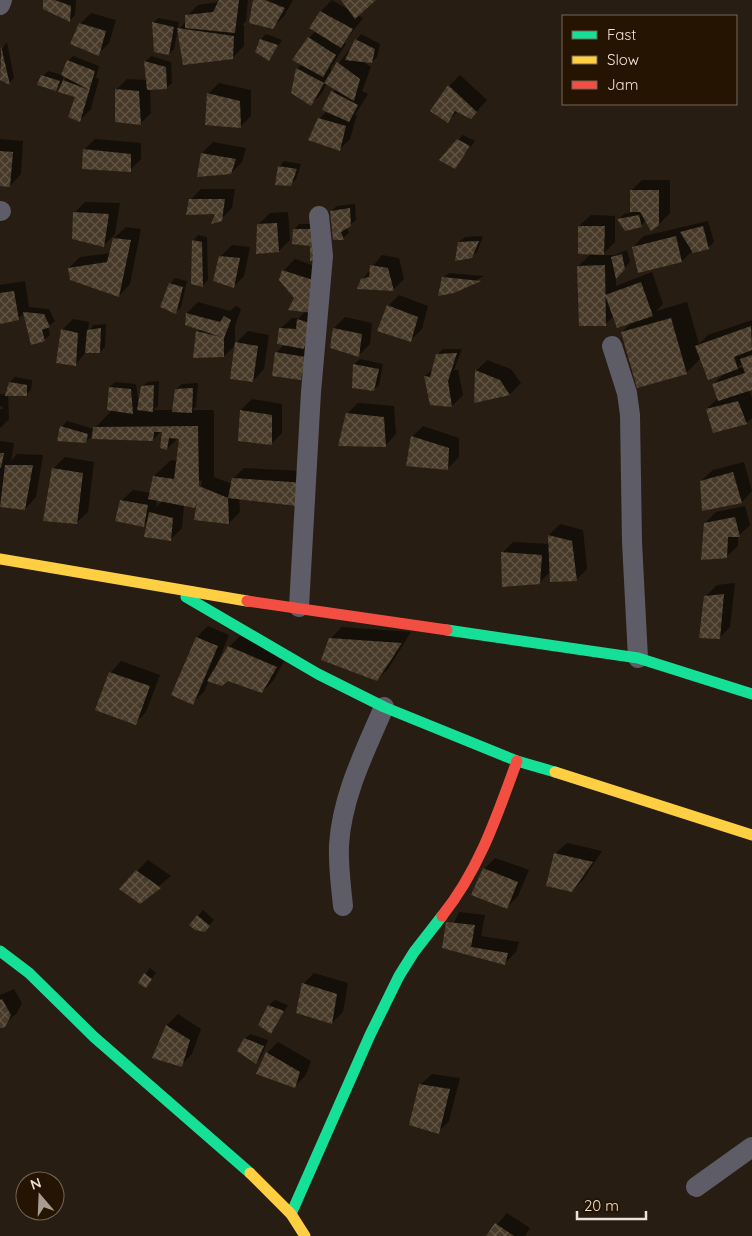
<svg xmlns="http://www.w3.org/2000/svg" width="752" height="1236" viewBox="0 0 752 1236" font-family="Quicksand,sans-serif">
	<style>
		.shadow { fill: #0007; fill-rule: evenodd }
		.building { fill: url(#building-cross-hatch) }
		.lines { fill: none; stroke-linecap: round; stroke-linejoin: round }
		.street { stroke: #5e5c66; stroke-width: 20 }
		.fast { stroke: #16e098; stroke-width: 11 }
		.slow { stroke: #ffcf43; stroke-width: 11 }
		.jam { stroke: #f24e42; stroke-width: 11 }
	</style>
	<defs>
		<pattern id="building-cross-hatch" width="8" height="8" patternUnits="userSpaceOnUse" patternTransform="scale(1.25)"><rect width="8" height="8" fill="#483a29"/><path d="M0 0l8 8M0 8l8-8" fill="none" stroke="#635647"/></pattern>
	</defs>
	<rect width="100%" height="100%" fill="#271d12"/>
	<path class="shadow" d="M44 0H76L75 15 69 21Z
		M221 0H248L246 21 242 25H244V46L233 57 179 29 186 21 187 16 198 5 219 2Z
		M255 0H293L284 16 273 27Z
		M332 0 351 11 343 0H374L357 15 363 18 344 43 346 44 330 69 333 71 361 34 380 44 377 57 372 62 362 61 371 67 362 91 368 94 355 115H357L350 139 339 150 319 119 327 111 324 110 336 88 327 83 322 93 311 104 297 69 302 64 309 38 316 31 311 28 321 11Z
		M91 13 116 20 109 43 98 54 80 24Z
		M158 18 179 22 174 49 169 54 153 23Z
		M266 34 282 40 269 59 257 51 261 39Z
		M7 42 14 78 9 83 0 79V51Z
		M73 56 99 66 96 78 99 79 91 109 80 120 76 96 62 83 56 90 43 76 48 71 62 75 68 61ZM64 75 67 77 62 82Z
		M151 56 171 62 172 83 166 88 150 89 151 113 140 124 116 90 127 79 147 80 146 61Z
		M460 75 487 100 471 118 458 111 448 121 449 86Z
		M219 83 251 90V116L240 127 208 94Z
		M463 135 475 141 455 167 458 140Z
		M0 139 23 141 21 174 10 186 0 185Z
		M95 139 141 143V159L130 170 84 150Z
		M213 142 246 148 242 162 231 173 202 153Z
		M284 161 301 164 296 179 290 185 279 167Z
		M642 180H670V213L659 224 646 220 641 226 619 219 624 214 631 213V191Z
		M201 189H235L232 208 221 219 217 213 190 200Z
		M85 202 120 203 115 234 104 245 74 213Z
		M355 204 356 220 347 228 349 233 343 238 331 211 337 206Z
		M288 212 290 240 279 251 259 224 270 213Z
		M591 215 615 216V242L602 255H615L627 250 630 262 616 277V286L652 272 663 304 656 311 687 302 699 344 708 335 752 320V388L749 390 752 398V418L746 423 707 409 718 398 713 384 725 373 701 358 686 373 622 332 633 321 614 316 605 324 578 266 592 253 579 226ZM743 363 744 367 736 369Z
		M708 221 714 242 709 247 693 250 682 261 633 247 644 236Z
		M299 224H322L311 245 294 230Z
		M126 227 141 229 130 284 119 296 69 268 80 257 111 253 114 238Z
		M198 235 207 237 208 280 203 285 192 283 193 241Z
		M483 236 477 252 471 257 459 242 465 237Z
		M232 245 250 247 244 276 233 287 220 257Z
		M382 255 399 258 404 279 393 290 362 280Z
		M295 259 323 269 312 367 301 378 276 353 285 344 280 329 292 318H299L306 311 280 279 284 270Z
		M449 273 484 276 454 292 443 278Z
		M175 278 187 281 181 307 176 312 170 284Z
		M25 281 29 307 49 309 55 321 48 327 50 335 44 340 25 312 18 319 0 322V285Z
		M399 295 428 306 422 329 411 340 388 306Z
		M198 302 230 311 236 306 241 309 235 326V344L248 331 269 335 264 369 253 381 237 343 224 356 197 332 200 329 186 324 187 313Z
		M345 317 372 323 370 344 359 355 334 328Z
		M73 319 89 322 88 331 94 325 106 324 105 347 100 352H86L75 365 62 330Z
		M443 349H462L454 370H458L463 395 452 406 425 376 434 368 437 355Z
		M360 359 383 364 379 385 373 390 354 387V364Z
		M487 360 511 369 521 383 510 394 476 402V371Z
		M15 377 32 380 31 390 26 395H8L9 419 0 428V409H3V407L0 406V394L7 395 10 382Z
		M159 381 158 406 153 410H174L176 389 182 384 198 383 196 406 193 410H214V477L232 484 233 479 244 468 316 472 308 493 239 498 240 512 229 523 198 504 195 507 184 505 182 528 171 539 149 520 143 526 121 501 133 490 151 493 154 476 171 460 178 461 180 438H178L167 449 163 429 153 440 92 431 91 437 85 442 62 427 67 421 94 429 112 410 110 387 115 382 136 384 139 406 142 387 147 382ZM199 480 202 481 200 490H197ZM157 500 162 501 156 507Z
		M252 399 282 404V433L271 444 241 410Z
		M358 403 394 406 396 434 385 446 347 414Z
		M423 426 459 438V457L448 468 412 437Z
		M0 441 14 443 11 461 17 454 43 455 36 497 25 509 0 505Z
		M65 457 94 462 88 512 76 523 54 468Z
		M744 462 752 491 742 502 703 510 701 481 713 470Z
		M745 506 750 525 738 536V546L726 557 705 523 716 512Z
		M560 524 583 530 587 569 576 580 551 571 539 583 502 553 513 542 550 544 549 535Z
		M735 583 730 627 719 638 706 596 717 585Z
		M208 626 229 635 215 670 229 647 240 636 287 656 273 681 262 692 228 679 209 680 204 692 192 703 172 695 197 637Z
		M342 627 411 632 388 669 377 680 331 638Z
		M121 661 160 675 146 712 135 723 110 673Z
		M567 843 602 851 583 880 572 891 555 854Z
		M495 858 529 870 518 896 507 907 484 869Z
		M148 860 171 876 140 902 137 871Z
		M203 910 214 920 204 931 191 924Z
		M459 912 485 915 481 936 519 942 516 952 505 963 443 947Z
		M150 968 156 973 146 986 140 982Z
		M314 973 348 983 343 1012 332 1023 303 984Z
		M14 989 22 1003 16 1014 0 1027V995Z
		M275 1000 288 1005 271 1033 260 1025 269 1005Z
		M178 1014 201 1029 192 1054 181 1065 167 1025Z
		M250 1034 268 1040 261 1057 256 1062 245 1039Z
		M278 1042 311 1061 306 1075 295 1086 267 1053Z
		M432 1074 460 1078 449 1121 438 1132 420 1085Z
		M507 1213 530 1228 525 1236H487Z"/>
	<path class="building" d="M43 0H55L71 6 70 22 43 9Z
		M219 0H239L235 33 185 28V15L213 12Z
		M253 0H265L285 8 273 29 249 23Z
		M341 0H376L355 19Z
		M320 11 353 29 341 48 309 28Z
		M152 22 174 27 169 55 154 52Z
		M79 23 106 31 99 56 70 44Z
		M177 28 234 36 233 59 183 65Z
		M308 37 336 55 323 77 292 60Z
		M260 39 278 45 269 61 255 52Z
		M355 39 375 49 372 63 345 60Z
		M1 46 10 85 0 80Z
		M67 60 95 71 80 122 68 117 75 97 58 92 63 80 89 90 61 75Z
		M144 61 166 67 167 89 147 90Z
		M337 62 360 79 354 101 324 83Z
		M296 68 324 83 311 106 291 93Z
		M41 75 60 81 56 91 37 85Z
		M448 85 477 112 471 119 455 111 448 123 430 111Z
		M115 89 139 91 141 125 115 122Z
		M331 91 358 105 349 122 322 110Z
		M207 93 240 101 241 128 205 125Z
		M318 118 346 126 340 151 308 140Z
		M457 139 470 146 455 169 439 160Z
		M83 149 131 154V172L82 169Z
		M0 151 13 152 10 187 0 186Z
		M201 153 236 159 231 174 197 177Z
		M278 166 297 169 291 186 275 185Z
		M630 190H659V225L651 231 640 212H630Z
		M189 199H225L222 221 211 224 215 214 186 215Z
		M350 208 351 226 341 232 344 240H333L330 211Z
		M73 212 109 214 104 247 72 239Z
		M639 215 642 227 625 231 617 219Z
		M277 223 279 252 256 254 257 224Z
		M578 226H605L604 255 578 254Z
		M703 226 709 249 693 253 680 232Z
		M293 229H317L321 260 310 261V246L292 244Z
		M676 236 682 262 638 273 632 247Z
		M113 238 131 240 119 297 70 280 68 268 107 262Z
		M192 240 202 242 203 287 191 284Z
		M479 241 472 258 455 261 458 242Z
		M622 254 625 269 616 279 611 257Z
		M219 256 240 258 234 288 213 281Z
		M370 265 388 268 394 291 357 289 361 279 369 277Z
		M605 265 606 326H579L577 266Z
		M282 270 313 280V313L288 310 294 298 279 280Z
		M442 277 481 281 454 293 438 296Z
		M641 282 653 316 617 328 605 295Z
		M169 283 183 287 176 314 160 307Z
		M14 291 19 320 0 324V293Z
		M387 305 418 317 411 342 377 331Z
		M23 312 44 314 50 327 42 330 45 341 31 345Z
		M186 313 220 322 224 316 231 320 224 338V357L193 358 196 331 221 337 185 325Z
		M671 318 687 374 637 388 621 332Z
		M297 319 310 323 304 349 277 344 279 328 296 329Z
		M751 326 752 350 734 357 738 369 708 380 695 346Z
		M101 328 100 353H85L87 330Z
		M333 328 362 334 359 357 330 348Z
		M61 329 78 333 76 366 56 363Z
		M235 342 258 346 253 382 230 379Z
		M275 352 306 357 301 380 272 376Z
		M457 353 448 381 452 407 430 405 424 376 430 377 436 354Z
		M752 355V390L718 401 712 384 745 373 740 359Z
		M353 364 379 369 374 391 352 388Z
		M475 370 500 380 510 395 474 403Z
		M9 382 27 385V396H5Z
		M154 385 153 412 137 410 141 386Z
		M109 387 131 389 133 414 107 410Z
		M193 388 192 413 172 412 175 389Z
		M738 401 747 424 713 433 706 409Z
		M240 410 272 415V445L238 441Z
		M346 413 384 417 386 447 338 446Z
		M60 426 88 434 86 443 57 441Z
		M198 426 199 486 228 498 232 478 306 483 297 506 228 498 229 524 194 520 197 501 195 508 148 499 153 476 174 479 179 439 169 438 167 450 160 448 162 432H154L153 441 92 439 93 427Z
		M411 436 449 448 448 470 406 466Z
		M0 453H4L1 468H0Z
		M5 465H33L25 510 0 507Z
		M52 468 83 473 77 524 43 521Z
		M733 472 742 503 702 511 700 481Z
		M120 500 148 505 144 527 115 521Z
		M149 512 173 518 171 541 144 537Z
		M735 517 740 537H728L727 558 701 560 704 523Z
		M548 535 572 541 577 581 550 582Z
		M501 552 542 555 540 584 502 587Z
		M724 594 720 639 699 638 704 596Z
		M196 637 218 646 193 705 171 695Z
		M329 638 402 643 377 681 321 660Z
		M228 646 277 667 262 693 228 681 222 686 207 681Z
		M109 672 150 686 136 725 95 710Z
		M554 853 593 862 572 892 546 886Z
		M483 868 518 882 507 909 471 895Z
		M136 870 161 888 140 904 119 889Z
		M197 915 210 926 205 932 195 930 189 925Z
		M446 922 475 925 471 947 508 953 505 965 442 948Z
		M144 973 152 979 146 988 138 983Z
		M302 983 337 994 332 1024 296 1013Z
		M2 999 11 1015 5 1027 0 1028V1000Z
		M268 1005 284 1011 271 1034 258 1025Z
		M166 1025 190 1040 182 1067 152 1058Z
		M244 1038 264 1046 256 1064 237 1051Z
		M266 1052 300 1072 295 1088 256 1074Z
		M419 1084 450 1089 439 1134 409 1125Z
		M495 1223 514 1236H486Z"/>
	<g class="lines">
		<path class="street" d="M0 5 2 0
			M0 211H1
			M612 346 627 393 630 415 632 542 638 658
			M299 607 311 392 323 256 319 216
			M343 906C341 886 338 865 339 845 342 796 365 751 384 707
			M696 1187 752 1147"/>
		<path class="fast" d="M186 597 318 674 384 707 517 761 555 772
			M447 630 638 658 752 694
			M0 951 29 973 94 1037 250 1173
			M291 1214 370 1035 399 976 414 952 442 916"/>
		<path class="slow" d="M0 559 247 601
			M555 772 752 835
			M250 1173 291 1214 305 1236"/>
		<path class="jam" d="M247 601 447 630
			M442 916C479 870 497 816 517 761"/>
	</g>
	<rect x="562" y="15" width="175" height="90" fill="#261402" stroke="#766656"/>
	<rect x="572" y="31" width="25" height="8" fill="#16e098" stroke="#766656"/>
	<text x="607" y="40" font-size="15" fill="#eee1d5">Fast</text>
	<rect x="572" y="56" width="25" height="8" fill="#ffcf43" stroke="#766656"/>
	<text x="607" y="65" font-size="15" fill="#eee1d5">Slow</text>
	<rect x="572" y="81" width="25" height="8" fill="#f24e42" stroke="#766656"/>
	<text x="607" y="90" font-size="15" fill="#eee1d5">Jam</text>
	<g transform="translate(40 1196) rotate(341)"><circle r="24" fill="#261402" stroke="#766656"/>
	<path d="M0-4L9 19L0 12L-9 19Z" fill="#a89c91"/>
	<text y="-8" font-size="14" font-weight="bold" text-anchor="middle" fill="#eee1d5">N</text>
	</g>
	<path d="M577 1211v8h69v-8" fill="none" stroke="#eee1d5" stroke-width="2.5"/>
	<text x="584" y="1211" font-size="15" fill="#eee1d5" stroke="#261402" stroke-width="4" paint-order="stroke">20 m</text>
</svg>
